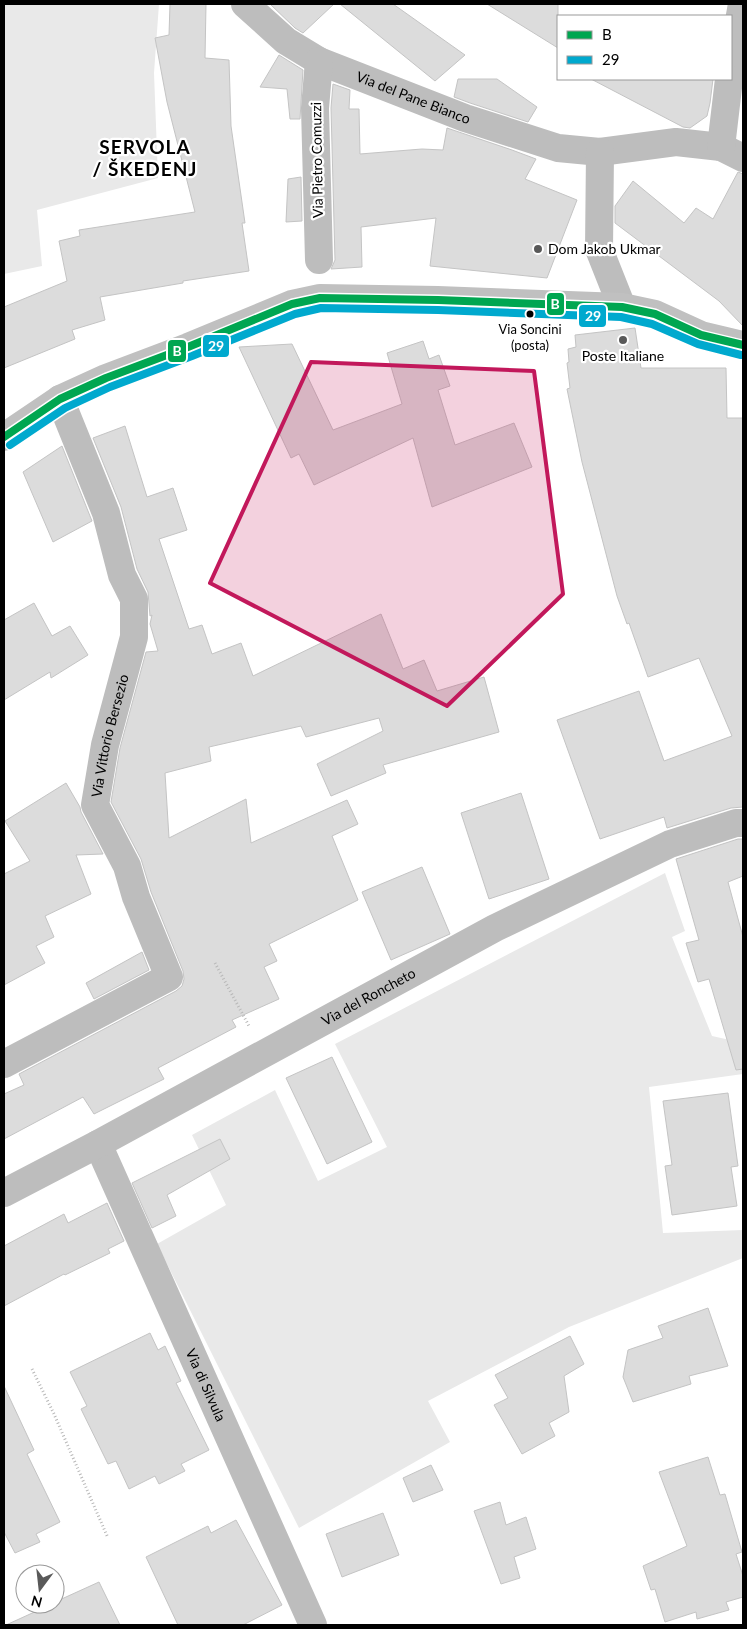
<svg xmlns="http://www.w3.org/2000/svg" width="747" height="1629" viewBox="0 0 747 1629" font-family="Lato,sans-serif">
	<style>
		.green { fill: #e9e9e9 }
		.building { fill: #dcdcdc; stroke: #c4c4c4 }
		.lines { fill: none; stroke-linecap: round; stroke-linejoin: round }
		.path { stroke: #b8b8b8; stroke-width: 3; stroke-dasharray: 1 2.5; stroke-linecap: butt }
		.street { stroke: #bdbdbd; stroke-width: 28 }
		.secondary { stroke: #c0c0c0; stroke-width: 28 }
		.bus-1-casing { stroke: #fff; stroke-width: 11 }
		.bus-2-casing { stroke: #fff; stroke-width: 11 }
		.bus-1 { stroke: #00a651; stroke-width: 8 }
		.bus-2 { stroke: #00a9ce; stroke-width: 8 }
		.marked { fill: #c2185b; fill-opacity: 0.2; stroke: #c2185b; stroke-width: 4; stroke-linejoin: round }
		.poi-dot { fill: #595959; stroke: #fff; stroke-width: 2 }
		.bus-dot { fill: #000; stroke: #fff; stroke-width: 2 }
		.labels { text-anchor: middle; stroke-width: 4.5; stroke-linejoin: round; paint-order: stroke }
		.bus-label { font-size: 13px; fill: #000; stroke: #fff }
		.street-label { font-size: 14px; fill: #000; stroke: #fff }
		.poi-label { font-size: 14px; fill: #000; stroke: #fff; text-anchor: start }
		.district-label { font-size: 19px; font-weight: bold; letter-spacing: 1px; fill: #000; stroke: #fff }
		.line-badge { stroke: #fff; stroke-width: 2 }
		.badge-label { font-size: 14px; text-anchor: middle; font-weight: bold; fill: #fff }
	</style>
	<rect width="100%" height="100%" fill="#fff"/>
	<path class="green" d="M4 4H159L154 73 158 178 37 210 42 266 4 274Z
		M665 873 685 931 672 937 712 1036 730 1040 743 1038V1074L649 1087 663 1233 743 1230V1258L569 1327 428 1401 450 1442 299 1528 157 1244 226 1205 192 1135 275 1090 318 1181 387 1147 335 1044Z"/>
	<path class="building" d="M170 4H206L205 58 229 60 231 126 245 223H242L249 271 183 281V283L100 297 105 320 72 330 75 339 4 368V307L67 281 59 241 80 236 79 230 195 212 167 102 155 38 169 35Z
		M270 4H334L303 33 295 28Z
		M340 4H393L465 55 435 81Z
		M487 4H558V48Z
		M279 55 303 70 300 119H290L287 89 260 87Z
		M458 79H497L537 107 528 122 470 103 454 97Z
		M591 79H713L710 103 707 116 690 128 683 127Z
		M333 84 350 90 349 109H359L360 154 422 149 443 150 447 128 512 150 536 159 525 179 577 200 547 278 430 266 436 218 361 227 362 267 331 269 335 260 331 108Z
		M738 172 743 174V326L719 301 615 223V206L633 181 684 223 696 208 713 219Z
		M301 177 302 221 286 222 288 179Z
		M635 328 641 368H726L727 418H743V807L731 808 667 828 664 817 600 839 557 720 639 691 664 761 732 736 699 658 648 677 629 623 627 624 617 596 582 462 567 389 570 388 567 363 569 362 568 349 576 347 575 335Z
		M423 341 429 359 439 355 450 386 438 390 455 445 514 423 532 467 432 507 413 438 314 485 299 454 291 458 239 347 292 344 333 430 402 404 387 353Z
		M125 426 147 497 173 488 187 530 159 539 189 629 202 625 212 654 241 643 253 676 381 614 403 669 424 660 437 691 484 677 499 732 383 765 386 773 331 796 317 764 383 731 379 718 306 737 301 726 209 747 211 761 165 773 169 838 246 799 251 843 347 800 358 824 332 836 358 900 269 944 277 961 264 967 279 999 232 1020 236 1027 158 1068 164 1079 94 1114 83 1097 4 1139V1094L24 1085 19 1074 176 991 182 986 184 979 183 971 151 892 141 859 111 802 120 748 146 652 158 651 150 624 152 615 150 616 148 592 137 569 121 507 93 438Z
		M62 446 92 521 53 542 23 472Z
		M34 603 52 636 70 626 88 655 51 678 50 672 4 700V620Z
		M66 783 80 807 81 812 103 854 76 855 91 894 45 916 54 937 36 946 45 963 4 985V874L30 861 5 821Z
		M521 793 549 879 489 899 461 813Z
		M738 839H743V876L728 882 743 937V1069L736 1070 709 979 698 982 686 943 699 940 676 859Z
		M422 867 450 934 391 960 362 892Z
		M142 952 149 970 94 999 86 983Z
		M332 1057 372 1142 327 1164 286 1078Z
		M728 1093 738 1166 731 1167 737 1206 672 1215 665 1166 672 1165 663 1101Z
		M220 1139 230 1159 167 1195 176 1216 152 1228 132 1183Z
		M107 1203 124 1241 108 1249 110 1253 65 1275 64 1274 4 1306V1246L64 1214 68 1223Z
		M708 1308 728 1366 689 1376 691 1384 633 1402 623 1377 628 1350 663 1338 658 1326Z
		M150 1333 158 1350 165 1346 181 1381 176 1383 209 1450 181 1464 185 1471 159 1484 155 1476 129 1489 116 1461 108 1464 81 1409 87 1406 70 1372Z
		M570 1336 584 1364 564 1376 569 1412 549 1423 555 1436 522 1454 494 1405 508 1398 495 1375Z
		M4 1386 34 1450 27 1454 60 1522 36 1534 40 1542 15 1553 4 1532Z
		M708 1457 720 1495 725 1494 742 1552 736 1554 743 1576V1597L726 1602 729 1610 697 1619 696 1612 665 1622 655 1589 651 1590 643 1566 687 1546 659 1472Z
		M431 1465 443 1490 413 1502 403 1478Z
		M500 1502 506 1525 526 1517 536 1549 514 1557 520 1578 501 1584 474 1511Z
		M383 1513 399 1555 342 1577 326 1534Z
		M236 1520 282 1605 243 1625H178L146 1557 208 1526 211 1533Z
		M99 1582 120 1625H6L52 1604H55V1602Z"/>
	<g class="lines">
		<path class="path" d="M215 963 249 1026
			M32 1369 54 1414 108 1538
			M34 1572 35 1574
			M49 1604V1605"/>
		<g class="street">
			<path id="s1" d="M245 4 286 41 319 61 465 118 558 148 600 152 676 142 721 147 743 158"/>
			<path d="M731 66 742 4"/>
			<path d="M721 147 729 79"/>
			<path d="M600 152 599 249 622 307"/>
			<path d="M319 260 315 108 319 61"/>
			<path id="s2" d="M4 1064 169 977 136 897 127 866 95 805 105 745 134 637V599L122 575 106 513 60 399"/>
			<path id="s3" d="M98 1144 313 1625"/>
			<path id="s4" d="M4 1193 98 1144 495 928 670 844 736 823H743"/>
		</g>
		<path class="secondary" d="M4 437 60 399 106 378 188 347 292 304 320 298 438 300 622 307 655 314 701 335 743 345"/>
		<defs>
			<path id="bus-1" d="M4 437 60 399 106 378 188 347 292 304 320 298 438 300 622 307 655 314 701 335 743 345"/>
			<path id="bus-2" d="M10 445 65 408 110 387 192 356 295 314 321 308 438 310 621 317 652 324 698 344 741 355"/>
		</defs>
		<use href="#bus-1" class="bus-1-casing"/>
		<use href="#bus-2" class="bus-2-casing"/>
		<use href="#bus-1" class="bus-1"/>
		<use href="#bus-2" class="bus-2"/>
	</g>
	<path class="marked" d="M311 362 534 371 563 594 447 706 210 583Z"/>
	<g class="poi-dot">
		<circle cx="538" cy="249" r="5"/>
		<circle cx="623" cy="340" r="5"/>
	</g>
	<circle class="bus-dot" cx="530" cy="314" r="4.5"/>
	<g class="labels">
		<g class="bus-label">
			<text x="530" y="334">Via Soncini<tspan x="530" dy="16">(posta)</tspan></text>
		</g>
		<g class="street-label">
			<text dy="5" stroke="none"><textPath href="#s1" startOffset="195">Via del Pane Bianco</textPath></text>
			<text transform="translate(317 160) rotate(-91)" y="5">Via Pietro Comuzzi</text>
			<text dy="5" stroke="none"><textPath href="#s2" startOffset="445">Via Vittorio Bersezio</textPath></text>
			<text dy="5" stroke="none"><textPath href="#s4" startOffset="414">Via del Roncheto</textPath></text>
			<text dy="5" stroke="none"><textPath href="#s3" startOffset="264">Via di Silvula</textPath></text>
		</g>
		<g class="poi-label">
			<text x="548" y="254">Dom Jakob Ukmar</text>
			<text x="623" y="361" text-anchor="middle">Poste Italiane</text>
		</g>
		<g class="district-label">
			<text x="145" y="154">SERVOLA<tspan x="145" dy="22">/ ŠKEDENJ</tspan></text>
		</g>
	</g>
	<g class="line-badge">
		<rect x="546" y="292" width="19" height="24" rx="5" fill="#00a651"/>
		<rect x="578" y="304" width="29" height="24" rx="5" fill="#00a9ce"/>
		<rect x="202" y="334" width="28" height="24" rx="5" fill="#00a9ce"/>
		<rect x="167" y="339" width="20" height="24" rx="5" fill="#00a651"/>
	</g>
	<g class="badge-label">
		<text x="555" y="309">B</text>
		<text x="593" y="321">29</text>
		<text x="216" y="351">29</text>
		<text x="177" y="356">B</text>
	</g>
	<rect width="747" height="1629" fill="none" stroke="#000000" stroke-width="10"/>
	<rect x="557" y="15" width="175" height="65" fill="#ffffff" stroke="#999999"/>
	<rect x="567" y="31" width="25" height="8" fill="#00a651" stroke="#999999"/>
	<text x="602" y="40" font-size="15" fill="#000000">B</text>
	<rect x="567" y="56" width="25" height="8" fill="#00a9ce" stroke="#999999"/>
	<text x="602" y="65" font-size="15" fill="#000000">29</text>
	<g transform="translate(40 1589) rotate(195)"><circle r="24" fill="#ffffff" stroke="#999999"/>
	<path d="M0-4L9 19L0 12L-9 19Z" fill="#595959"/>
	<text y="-8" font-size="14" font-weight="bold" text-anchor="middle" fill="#000000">N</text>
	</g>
</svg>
